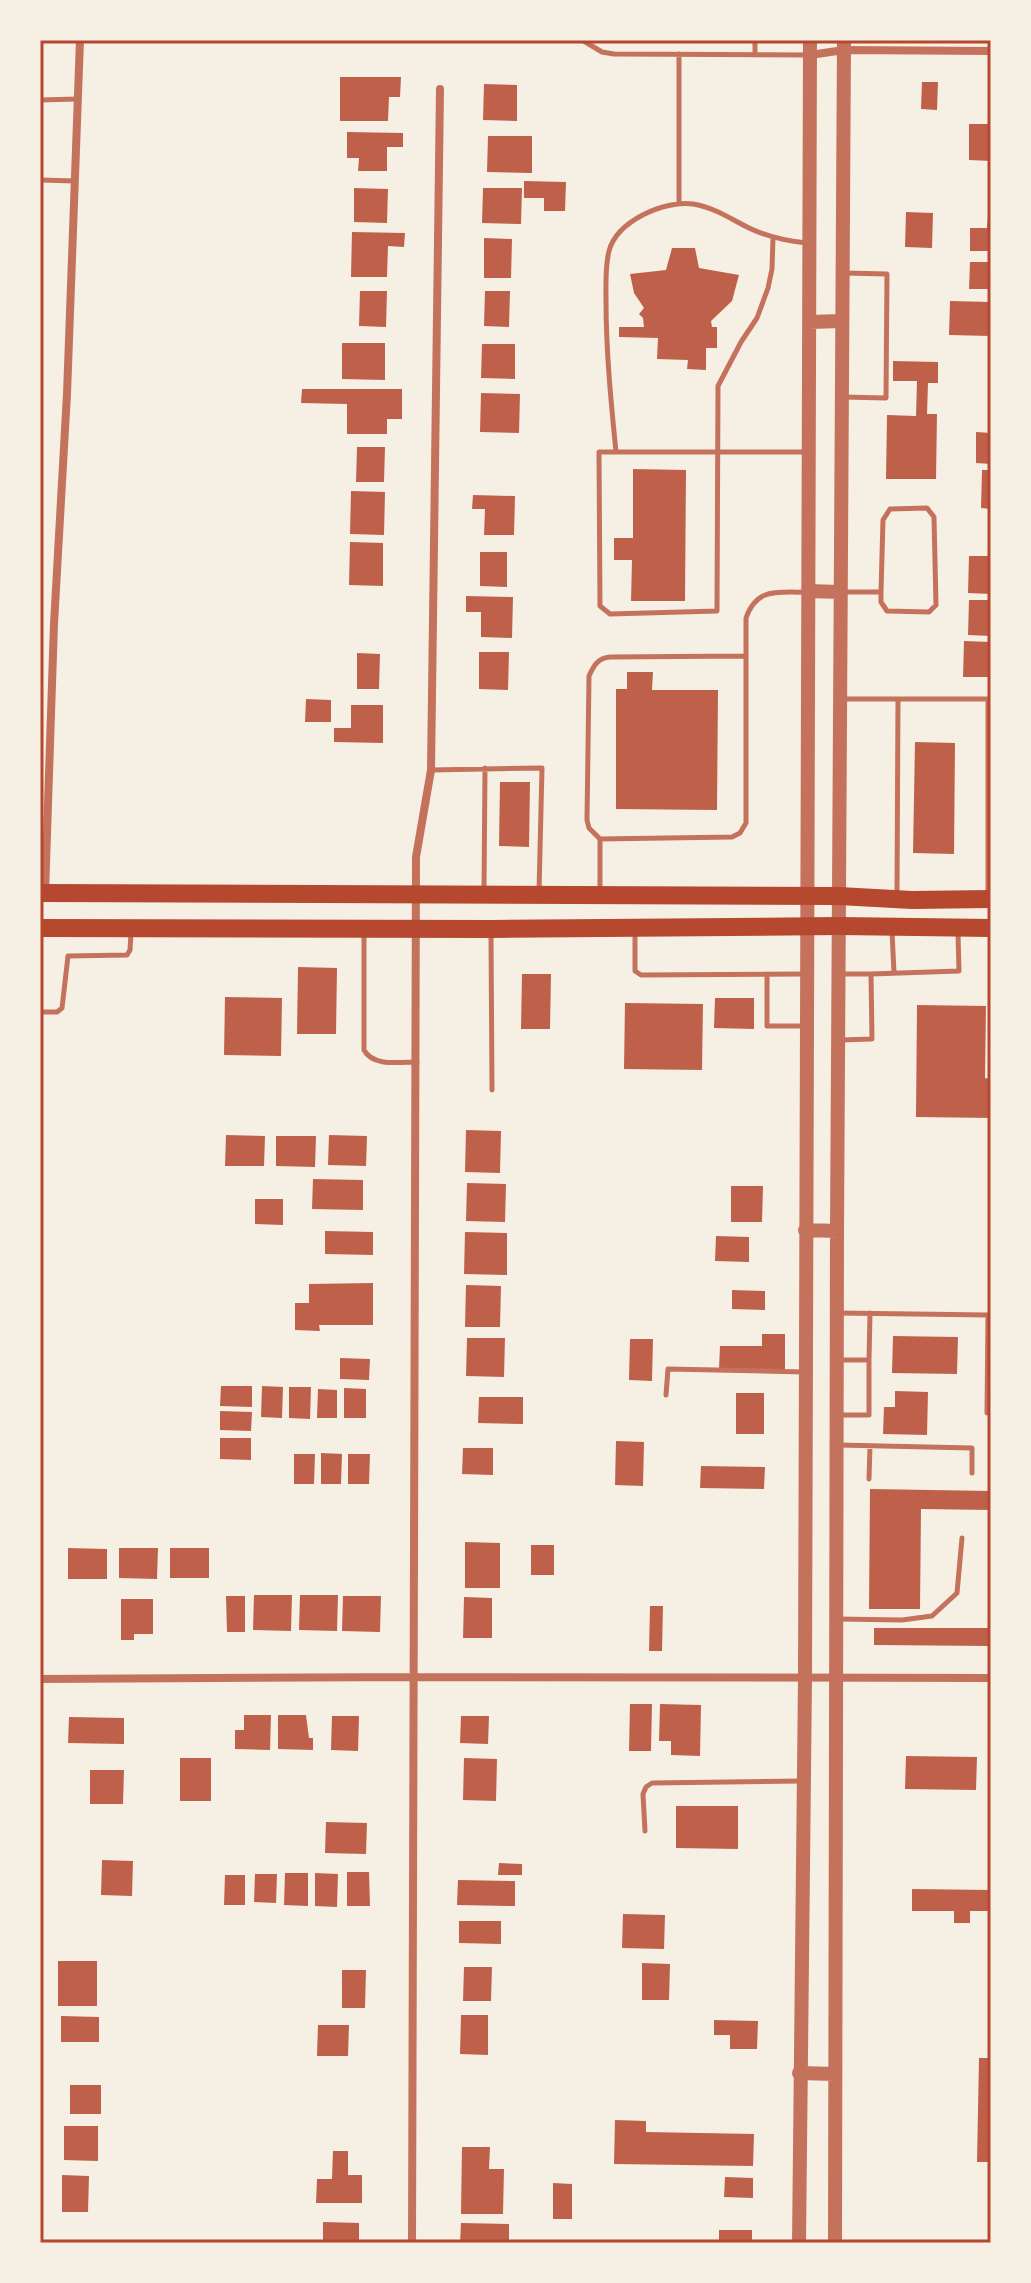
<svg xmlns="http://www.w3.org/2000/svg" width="1031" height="2283" viewBox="0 0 1031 2283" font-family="'DejaVu Sans',sans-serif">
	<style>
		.building { fill: #bf614a }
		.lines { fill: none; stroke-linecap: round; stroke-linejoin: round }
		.service { stroke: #c5725c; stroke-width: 5 }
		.minor { stroke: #c5725c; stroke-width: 8 }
		.tertiary { stroke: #c5725c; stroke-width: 14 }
		.primary { stroke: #b5482f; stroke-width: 18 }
		.neatline { fill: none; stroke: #b5482f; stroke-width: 3 }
	</style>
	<rect width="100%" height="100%" fill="#f6efe4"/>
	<path class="building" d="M340 77H401L400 97H389L388 121H340Z
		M922 82H938L937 110 921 109Z
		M484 84 517 85V121L483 120Z
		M969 124H991V161L969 160Z
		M347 132 403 133V147H387V171H358L359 158H347Z
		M488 136H532V173L487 172Z
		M524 181 566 182 565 211H544V198H524Z
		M354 188 388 189 387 223 354 222Z
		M483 188H522L521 224 482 223Z
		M906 212 933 213 932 248 905 247Z
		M988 217H991V251H970V228H987Z
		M352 232 405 233 404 247 388 246 387 277H351Z
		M484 238 512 239 511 278H484Z
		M672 248H695L699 268 739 275 732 301 711 321 712 327H717V348H706V370L687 369 688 360 657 359 658 338 619 337V327H644L643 318 639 314 644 308 634 293 630 274 666 270Z
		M970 262H991V289H969Z
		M360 291H387L386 327 359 326Z
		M485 291H510L509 327 484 326Z
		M950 301 991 302V336L949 335Z
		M342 343H385V380L342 379Z
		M482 344H515V379L481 378Z
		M893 361 938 362V383H928L927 414H937L936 479H886L887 415 916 416 917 381H893Z
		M302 389H402V419H387V434H347V404L301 403Z
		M481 393 520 394 519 433 480 432Z
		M976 432 991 433V464L976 463Z
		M357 447H385L384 482H356Z
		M633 469 686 470 685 601H631L632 560H614V538H633Z
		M982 470H991V509L981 508Z
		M351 491 385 492 384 535 350 534Z
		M473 495 515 496 514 535H484L485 509H472Z
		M350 542 383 543V586L349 585Z
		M480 552H507V587L480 586Z
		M969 556H991V594L968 593Z
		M466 596 513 597 512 638 481 637V612H466Z
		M969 600H991V636L968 635Z
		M964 641 991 642V677H963Z
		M479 652H509L508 690 479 689Z
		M357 653 380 654 379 689H357Z
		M627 672H653L652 690H718L717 810 616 809V689H627Z
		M306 699 331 700V722H305Z
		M351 705H383V743L334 742V728H351Z
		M915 742 955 743 954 854 913 853Z
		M500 782H530L529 847 499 846Z
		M298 967 337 968 336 1034H297Z
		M522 974H551L550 1029H521Z
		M225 997 282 998 281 1056 224 1055Z
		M715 998H754V1029L714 1028Z
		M625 1003 703 1004 702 1070 624 1069Z
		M917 1005 986 1006 985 1078 991 1079V1118L916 1117Z
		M466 1130 501 1131 500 1173 465 1172Z
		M226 1135 265 1136 264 1166H225Z
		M329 1135 367 1136 366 1166 328 1165Z
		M276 1136H316L315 1167 276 1166Z
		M313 1179 363 1180V1210L312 1209Z
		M467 1183 506 1184 505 1222 466 1221Z
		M731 1186H763L762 1222H731Z
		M255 1199H283V1225L255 1224Z
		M325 1231 373 1232V1255L325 1254Z
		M465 1232 507 1233V1275L464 1274Z
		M716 1236 749 1237V1262L715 1261Z
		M373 1283V1325H319L320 1331 295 1330V1303H309V1284Z
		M466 1285 501 1286 500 1327H465Z
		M732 1290 765 1291V1310L732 1309Z
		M762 1334H785V1369H719L720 1346H762Z
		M893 1336 958 1337 957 1374 892 1373Z
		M467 1338H505L504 1377 466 1376Z
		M630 1339H653L652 1381 629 1380Z
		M340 1358 370 1359 369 1380 340 1379Z
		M221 1386H252V1407L220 1406Z
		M262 1386 283 1387 282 1418 261 1417Z
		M289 1387H311L310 1419 289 1418Z
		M344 1388 366 1389V1418H344Z
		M318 1389 337 1390V1418H317Z
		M895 1391 928 1392 927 1435 883 1434 884 1407H895Z
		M736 1393H764V1434H736Z
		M479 1397H523V1424L478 1423Z
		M220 1411 252 1412 251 1431 220 1430Z
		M220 1438H251V1460L220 1459Z
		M616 1441 644 1442 643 1486 615 1485Z
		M463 1448H493V1475L462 1474Z
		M321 1453 342 1454 341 1484H321Z
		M294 1454H315L314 1484H294Z
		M348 1454H370L369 1484H348Z
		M701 1466 765 1467 764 1489 700 1488Z
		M870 1489 991 1491V1510L921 1509 920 1609H869Z
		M465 1542 500 1543V1588H465Z
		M531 1545H554V1575H531Z
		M68 1548 107 1549V1579H68Z
		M119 1548H158L157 1579 119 1578Z
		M170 1548H209V1578H170Z
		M254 1595H292L291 1631 253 1630Z
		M300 1595H338L337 1631 299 1630Z
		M226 1596H245V1632H227Z
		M343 1596H381L380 1632 342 1631Z
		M464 1597 492 1598V1638H463Z
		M121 1599H153V1634H134V1640H121Z
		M650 1606H663L662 1651H649Z
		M874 1628H991V1646L874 1645Z
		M630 1704H652L651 1751H629Z
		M660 1704 701 1705 700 1756 671 1755V1741H659Z
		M244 1715H271L270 1750 235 1749V1730H244Z
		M278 1715H306L309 1738H313V1750L278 1749Z
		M332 1716H359L358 1751 331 1750Z
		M461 1716H489L488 1744 460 1743Z
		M69 1717 124 1718V1744L68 1743Z
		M906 1756 977 1757 976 1790 905 1789Z
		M180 1758H211V1801H180Z
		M464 1758 497 1759 496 1801 463 1800Z
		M90 1770H124L123 1804H90Z
		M676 1806H738V1849L676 1848Z
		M326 1822 367 1823 366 1854 325 1853Z
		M102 1860 133 1861 132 1896 101 1895Z
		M499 1863 522 1864V1875H498Z
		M347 1872H369L370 1906H347Z
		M285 1873H308V1906L284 1905Z
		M315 1873 338 1874 337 1907 315 1906Z
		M255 1874H277L276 1903 254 1902Z
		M225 1875H245V1905H224Z
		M458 1880 515 1881V1906L457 1905Z
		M912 1889 991 1890V1911H970V1923H954V1911H912Z
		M623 1914 665 1915 664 1949 622 1948Z
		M459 1921H501V1944L459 1943Z
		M58 1961H97V2006H58Z
		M642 1963 670 1964 669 2000H642Z
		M464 1967H492L491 2001H463Z
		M342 1970H366L365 2008H342Z
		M461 2015H488V2055L460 2054Z
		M61 2016 99 2017V2042H61Z
		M714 2020 758 2021 757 2049H730V2035H714Z
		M318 2025H349L348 2056H317Z
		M979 2058H991V2162H977Z
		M70 2085H101V2114H70Z
		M615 2120 646 2121V2132L754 2134 753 2166 614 2164Z
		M64 2126H98V2161L64 2160Z
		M462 2147H490L489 2169H504L503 2214H461Z
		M333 2151H348V2175H362V2203H316L317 2179H332Z
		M62 2175 89 2176 88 2212H62Z
		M725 2177 753 2178V2198L724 2197Z
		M553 2183 572 2184V2219H553Z
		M323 2222 359 2223V2243H323Z
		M461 2223 509 2224V2243H460Z
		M719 2230H752V2243H719Z"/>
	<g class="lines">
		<path class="service" d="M582 40 602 52 614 54 809 55
			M755 55V40
			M40 100 78 99
			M40 180 75 181
			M679 203V54
			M773 238 772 269 768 288 757 318 741 342 718 386 717 611 610 614 600 606 599 452C668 452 737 452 806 452
			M843 397 886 398 887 274 843 273
			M616 452C611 402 606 351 606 300 606 284 605 267 609 251 617 221 664 200 693 204 713 207 731 219 749 228 768 237 786 241 807 243
			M841 592H881L883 520 890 509 927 508 934 517 936 605 929 612 887 611 881 602V592
			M844 699H990
			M431 770 542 768 539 892
			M600 839 589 828 587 820 589 676C594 665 598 658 610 657L745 656
			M600 890V839L732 837 740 833 746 823V618C757 587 777 593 806 592
			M484 891 485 768
			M897 894 898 699
			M988 894V699
			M892 931 894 973
			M635 932V971L641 975 805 974
			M364 934V1050C373 1067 400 1062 417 1062
			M491 934 492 1090
			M767 974V1026H806
			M840 974H871
			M40 1012H57L62 1008 68 956 127 955 130 950 131 933
			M840 1040 872 1039 871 974 959 971 958 933
			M838 1313 988 1315 987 1413
			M837 1360H869L870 1313
			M666 1395 668 1369 804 1372
			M841 1415H869V1360
			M838 1445 972 1448V1473
			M869 1479 870 1446
			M838 1619 902 1620 932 1616 957 1593 962 1538
			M645 1831 643 1794 646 1787 652 1783 802 1781"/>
		<path class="minor" d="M810 55 844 50 991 51
			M45 894 54 624 67 394 80 40
			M40 1679 414 1677 991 1678
			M412 2243 416 857 431 770 440 89"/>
		<path class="tertiary" d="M809 322 842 321
			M808 591 840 592
			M805 1230 837 1231
			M799 2073 835 2074
			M799 2243 805 1677 810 40
			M835 2243 837 1231 844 40"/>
		<path class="primary" d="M40 893 839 896 912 900 991 899
			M40 928 491 929 839 926 991 928"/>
	</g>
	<rect width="1031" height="2283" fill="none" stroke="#f6efe4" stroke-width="84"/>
	<rect x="42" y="42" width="947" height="2199" class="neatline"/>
</svg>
